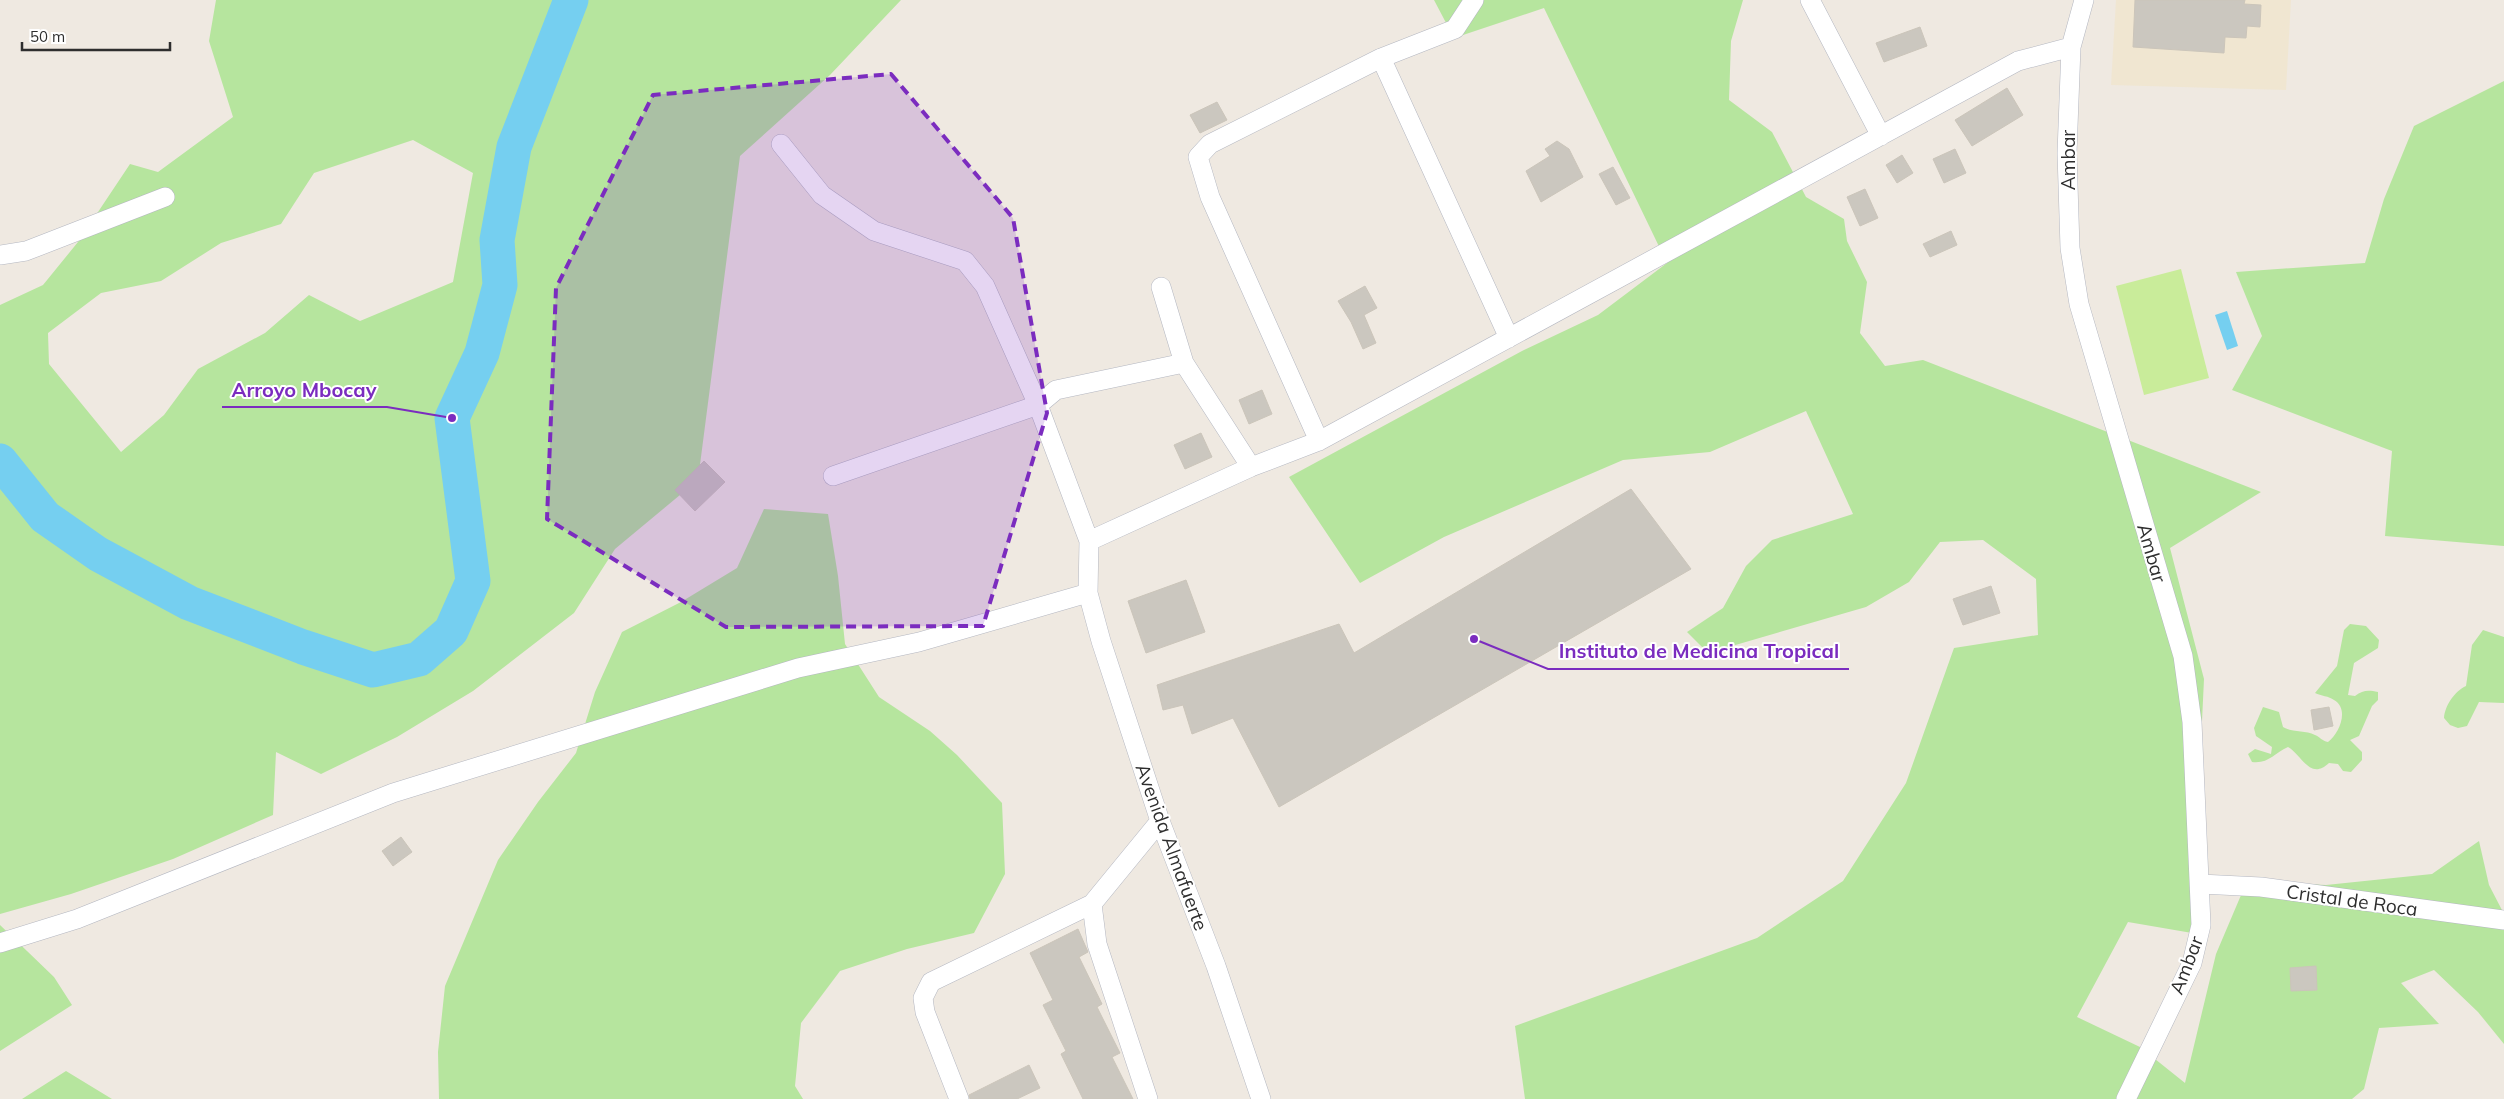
<svg xmlns="http://www.w3.org/2000/svg" width="2504" height="1099" viewBox="0 0 2504 1099" font-family="Mulish,sans-serif">
	<style>
		.education { fill: #f0e6d1 }
		.green { fill: #b6e59e; fill-rule: evenodd }
		.pitch { fill: #c9ec9a }
		.water { fill: #75cff0 }
		.lines { fill: none; stroke-linecap: round; stroke-linejoin: round }
		.river { stroke: #75cff0; stroke-width: 35 }
		.building { fill: #cbc7bf; stroke: #cbc5ba }
		.street-casing { stroke: #b4b7c1; stroke-width: 20 }
		.street { stroke: #fff; stroke-width: 19 }
		.marked { fill: #7b2cbf; fill-opacity: 0.2; stroke: #7b2cbf; stroke-width: 4; stroke-dasharray: 10 6; stroke-linejoin: round }
		.labels { text-anchor: middle; stroke-width: 4; stroke-linejoin: round; paint-order: stroke }
		.street-label { font-size: 19px; fill: #2e2e2e; stroke: #fff }
		.leader { fill: none; stroke: #7b2cbf; stroke-width: 2 }
		.callout-dot { fill: #7b2cbf; stroke: #fff; stroke-width: 2 }
		.callout-label { font-size: 20px; text-anchor: middle; font-weight: bold; fill: #7b2cbf; stroke: #fff; stroke-width: 4; stroke-linejoin: round; paint-order: stroke }
	</style>
	<rect width="100%" height="100%" fill="#efe9e1"/>
	<path class="education" d="M2116 0H2291L2286 90 2111 85Z"/>
	<path class="green" d="M216 0H901L830 75 740 156 698 480 615 549 574 613 473 691 397 737 321 774 276 752 273 815 173 859 71 894 0 914V305L43 285 78 242 130 164 158 172 233 117 209 41ZM413 140 473 173 453 282 360 321 309 295 265 333 198 369 164 415 121 452 49 364 48 333 101 293 161 281 221 243 281 224 314 173Z
		M1434 0H1743L1731 41 1729 100 1772 132 1806 197 1844 219 1847 241 1867 282 1860 333 1885 366 1923 360 2261 492 2170 548 2204 679 2192 933 2128 922 2077 1017 2140 1047 2185 1083 2216 954 2247 881 2326 885 2432 874 2479 841 2489 885 2504 914V1044L2478 1012 2434 970 2401 983 2439 1024 2379 1028 2364 1089 2352 1099H1525L1515 1026 1757 938 1843 881 1906 783 1954 648 2038 635 2036 579 1983 540 1940 542 1909 582 1866 607 1708 653 1687 632 1723 608 1746 566 1772 540 1853 514 1806 411 1710 452 1623 460 1444 537 1360 583 1289 477 1522 351 1598 315 1667 263 1544 8 1454 38Z
		M2504 81V546L2385 536 2392 451 2232 390 2262 336 2236 272 2365 263 2384 199 2414 126Z
		M764 509 828 514 838 576 845 644 879 697 930 731 957 755 1002 803 1005 874 974 933 907 949 840 971 801 1023 795 1086 803 1099H439L438 1052 445 986 498 860 538 802 576 753 595 692 622 632 681 602 737 568Z
		M2350 624 2366 626 2379 640 2378 648 2354 663 2348 695 2355 696C2363 690 2368 690 2378 692V700L2372 706 2359 736 2350 740 2362 752V760L2351 772 2343 771 2338 764 2329 763C2310 781 2302 755 2288 747 2274 753 2269 764 2252 762L2248 754 2255 749 2271 754 2272 747 2256 736 2254 728 2263 707 2279 712 2283 727C2293 733 2305 730 2315 735 2320 737 2322 741 2328 742 2339 734 2350 709 2334 700 2329 696 2321 696 2315 693L2337 666 2344 630Z
		M2483 630 2504 637V703L2479 702 2467 726 2458 728 2450 725 2444 718C2445 705 2455 691 2466 686L2472 645Z
		M0 925 54 977 72 1005 0 1051Z
		M66 1071 112 1099H22Z"/>
	<path class="pitch" d="M2181 269 2209 378 2144 395 2116 286Z"/>
	<path class="water" d="M2227 311 2238 346 2227 350 2215 315Z"/>
	<g class="lines">
		<path class="river" d="M0 461 45 517 98 554 189 603 303 647 373 670 419 659 451 631 473 581 452 418 482 353 500 285 497 240 514 147 571 0"/>
	</g>
	<path class="building" d="M2135 0H2245L2244 4 2261 5 2260 27 2247 26 2246 38 2225 37 2224 53 2133 47Z
		M1920 27 1927 46 1884 62 1876 43Z
		M2007 88 2023 115 1972 146 1955 120Z
		M1217 102 1227 120 1200 133 1190 115Z
		M1557 141 1569 149 1583 177 1541 202 1526 171 1550 156 1545 149Z
		M1955 149 1966 173 1944 183 1933 159Z
		M1902 155 1913 173 1897 183 1886 165Z
		M1613 167 1630 198 1616 205 1599 174Z
		M1865 189 1878 218 1860 226 1847 197Z
		M1951 231 1957 245 1930 257 1923 244Z
		M1365 286 1377 308 1364 315 1376 343 1363 349 1351 322 1338 301Z
		M1262 390 1272 414 1249 424 1239 400Z
		M1201 433 1212 457 1185 469 1174 445Z
		M704 461 725 482 695 511 675 490Z
		M1631 489 1691 569 1279 807 1233 718 1192 734 1183 705 1163 710 1157 685 1339 624 1354 653Z
		M1186 580 1205 632 1146 653 1128 601Z
		M1991 586 2000 613 1963 625 1953 599Z
		M2329 707 2333 726 2314 730 2311 710Z
		M401 837 412 852 393 866 382 851Z
		M1078 929 1088 952 1079 957 1102 1004 1097 1007 1120 1053 1112 1057 1133 1099H1083L1061 1054 1066 1051 1043 1005 1053 1000 1030 953Z
		M2316 966 2317 990 2291 991 2290 968Z
		M1029 1065 1040 1088 1017 1099H970L969 1095Z"/>
	<g class="lines">
		<defs>
			<path id="street" d="M1810 0 1881 136
				M2084 0 2071 47 2067 153 2070 248 2079 304 2183 656 2192 722 2201 925 2192 963 2126 1099
				M1381 58 1509 338
				M781 144 822 195 874 231 965 261 985 286 1038 405 1089 541
				M0 255 26 251 165 197
				M1161 287 1184 363 1251 467
				M1319 441 1210 197 1198 157 1210 144 1381 58 1455 29 1474 0
				M833 476 1038 405 1056 390 1184 363
				M2200 884 2261 887 2504 920
				M0 943 77 919 393 793 798 668 919 642 1088 593
				M959 1099 925 1012 923 998 931 982 1092 904
				M1148 1099 1097 944 1092 904 1160 821
				M1261 1099 1216 966 1160 821 1101 641 1088 593 1089 541 1251 467 1319 441 2018 61 2071 47"/>
		</defs>
		<use href="#street" class="street-casing"/>
		<use href="#street" class="street"/>
	</g>
	<path class="marked" d="M891 74 1013 218 1047 413 983 626 726 627 547 519 556 288 653 95Z"/>
	<g class="labels">
		<g class="street-label">
			<text transform="translate(2068 160) rotate(-90)" y="7">Ambar</text>
			<text transform="translate(2152 553) rotate(74)" y="7">Ambar</text>
			<text transform="translate(1172 847) rotate(70)" y="7">Avenida Almafuerte</text>
			<text transform="translate(2352 900) rotate(8)" y="7">Cristal de Roca</text>
			<text transform="translate(2186 965) rotate(-69)" y="7">Ambar</text>
		</g>
	</g>
	<path class="leader" d="M452 418L387 407H222M1474 639L1548 669H1849"/>
	<g class="callout-dot">
		<circle cx="452" cy="418" r="5"/>
		<circle cx="1474" cy="639" r="5"/>
	</g>
	<g class="callout-label">
		<text x="304" y="397">Arroyo Mbocay</text>
		<text x="1699" y="658">Instituto de Medicina Tropical</text>
	</g>
	<path d="M22 42v8h148v-8" fill="none" stroke="#2e2e2e" stroke-width="2.5"/>
	<text x="30" y="42" font-size="15" fill="#2e2e2e" stroke="#ffffff" stroke-width="4" paint-order="stroke">50 m</text>
</svg>
